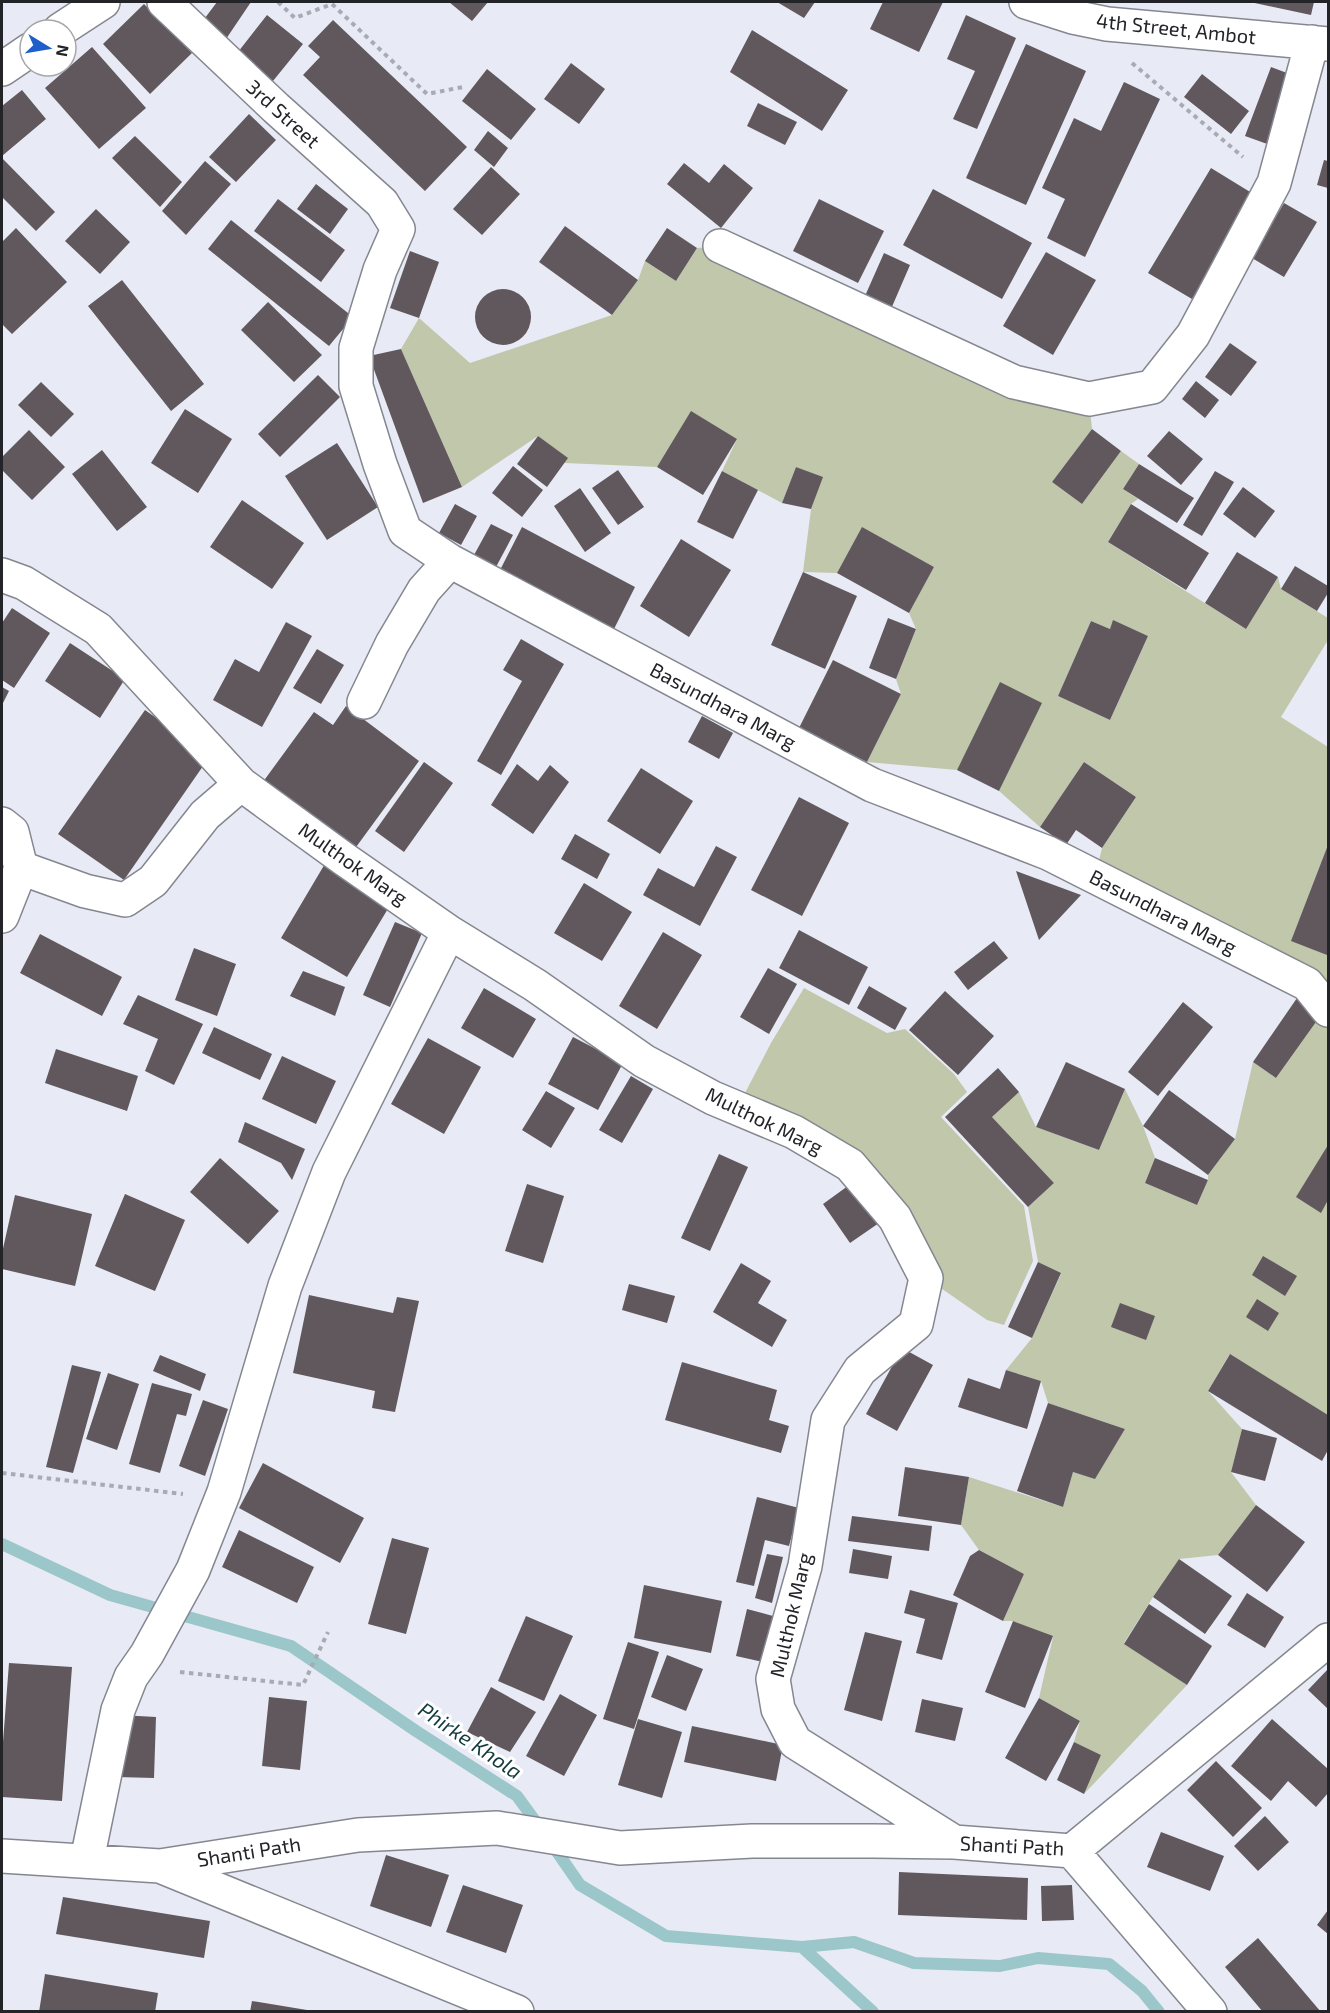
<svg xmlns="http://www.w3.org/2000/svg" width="1330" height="2013" viewBox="0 0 1330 2013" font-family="'Exo 2',sans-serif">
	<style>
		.grass { fill: #c0c7ab; fill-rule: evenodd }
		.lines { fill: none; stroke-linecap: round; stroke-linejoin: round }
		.stream { stroke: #9bc6ca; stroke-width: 12 }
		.building { fill: #61585e }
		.minor-casing { stroke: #848790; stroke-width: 36 }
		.primary-casing { stroke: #848790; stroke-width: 36 }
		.path { stroke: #a8abb3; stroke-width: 4; stroke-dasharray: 4.5 4.5; stroke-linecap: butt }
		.minor { stroke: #fff; stroke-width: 33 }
		.primary { stroke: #fff; stroke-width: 33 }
		.labels { text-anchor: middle; stroke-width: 6; stroke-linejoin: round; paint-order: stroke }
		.street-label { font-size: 20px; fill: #232428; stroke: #fff }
		.water-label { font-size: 21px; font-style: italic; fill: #113b3e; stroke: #fff }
	</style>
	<rect width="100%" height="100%" fill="#e8ebf5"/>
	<path class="grass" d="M720 246 1089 399 1092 429 1052 482 1082 504 1121 451 1139 464 1123 489 1138 499 1131 504 1108 542 1246 629 1278 577 1281 589 1328 618V640L1281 717 1328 747V1001L1097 869 1102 848 1136 797 1084 762 1040 827 999 791 1041 703 1000 683 957 770 867 762 901 694 896 679 916 629 909 613 934 567 862 528 837 573 803 572 811 509 822 477 796 467 782 503 722 471 737 439 692 412 657 467 565 463 538 436 462 487 401 349 419 318 470 363 612 315 638 280 645 261 676 281 697 248ZM1091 621 1110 629 1114 621 1148 636 1110 720 1058 696Z
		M804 988 887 1033 905 1029 954 1074 967 1092 941 1117 1024 1206 1033 1261 1004 1325 987 1320 932 1282 902 1219 744 1095 771 1043Z
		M1321 1015 1328 1016V1415L1229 1355 1208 1391 1242 1429 1231 1472 1256 1505 1218 1555 1179 1559 1153 1597 1124 1643 1187 1685 1084 1794 1101 1755 1074 1742 1080 1721 1039 1698 1053 1637 1013 1621H1003L1024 1574 979 1550 961 1525 969 1477 1063 1507 1073 1472 1095 1478 1125 1429 1048 1403 1041 1381 1006 1370 1032 1338 1061 1274 1038 1262 1028 1207 1054 1183 992 1117 1019 1092 1036 1127 1099 1150 1125 1089 1143 1126 1155 1158 1145 1183 1197 1205 1208 1180V1175L1235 1139 1253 1062 1276 1078Z"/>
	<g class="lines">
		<path class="stream" d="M2 1544 110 1595 291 1646 416 1731 517 1796 541 1829
			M551 1843 580 1885 666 1936 802 1947 873 2012
			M802 1947 854 1942 914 1963 1000 1966 1038 1958 1109 1964 1142 1991 1159 2012"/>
	</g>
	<path class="building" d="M217 2H251L226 39 202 22Z
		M449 2H488L472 21Z
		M777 2H815L804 18Z
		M883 2H943L919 52 870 29Z
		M1250 2H1314L1311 15Z
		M144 4 192 53 150 94 103 44Z
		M267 15 303 44 273 81 238 52Z
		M966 15 1016 38 977 129 953 119 975 71 947 59Z
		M333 20 467 147 425 191 303 75 320 57 308 46Z
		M752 30 848 90 822 131 730 72Z
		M1026 44 1086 71 1026 205 966 178Z
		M92 47 146 108 99 149 45 88Z
		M571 63 605 89 579 124 544 99Z
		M1271 67 1295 76 1270 145 1245 136Z
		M487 69 536 109 511 140 462 101Z
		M1202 74 1249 111 1231 134 1184 97Z
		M1124 82 1160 99 1085 257 1047 238 1065 199 1042 188 1074 118 1101 131Z
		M22 90 46 119 2 156V106Z
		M758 103 797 122 785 145 747 126Z
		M249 114 276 140 236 182 209 157Z
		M488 131 508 148 494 167 474 150Z
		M135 136 182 182 160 207 112 158Z
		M2 158 55 212 36 231 2 197Z
		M1324 160 1328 161V188L1317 185Z
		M205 161 231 184 186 235 162 211Z
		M684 163 709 183 724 164 753 188 721 228 667 184Z
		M491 167 520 194 482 235 453 209Z
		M1211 168 1255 195 1192 299 1148 273Z
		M316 184 348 209 330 234 297 209Z
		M933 189 1032 243 1002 299 903 245Z
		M278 199 345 250 321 282 254 231Z
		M819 199 884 231 858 283 793 251Z
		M1284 203 1317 222 1284 277 1252 258Z
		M96 209 130 242 100 274 65 241Z
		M231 220 353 317 329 346 208 249Z
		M565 226 638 280 612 315 539 262Z
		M16 228 67 282 12 334 2 324V242Z
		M667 228 697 248 676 281 645 261Z
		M410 251 439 262 419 318 390 308Z
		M1046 252 1096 280 1053 355 1003 326Z
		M884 253 910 265 891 309 865 296Z
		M122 280 204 384 171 411 88 306Z
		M475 317a28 28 0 1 1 56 0a28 28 0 1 1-56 0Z
		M268 302 322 355 294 382 241 330Z
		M1230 343 1257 362 1231 396 1205 377Z
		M401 349 462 487 423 503 369 356Z
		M318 375 340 397 280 457 258 434Z
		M1196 381 1219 400 1205 418 1182 399Z
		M41 382 74 414 51 437 18 405Z
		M185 409 232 439 198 493 151 463Z
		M691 411 737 439 703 495 657 467Z
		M1092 429 1121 451 1082 504 1052 482Z
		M29 430 65 467 32 500 2 470V457Z
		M1169 431 1203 459 1181 485 1147 456Z
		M538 436 568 458 547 487 517 464Z
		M337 443 378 507 327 540 285 476Z
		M102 450 147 507 117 531 72 474Z
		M1139 464 1194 498 1177 523 1123 489Z
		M513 466 543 490 522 517 492 493Z
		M796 467 823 477 811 509 782 503Z
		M618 470 644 507 618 525 592 488Z
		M722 471 758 490 733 539 697 522Z
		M1215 471 1234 482 1202 536 1183 525Z
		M1243 487 1275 511 1255 538 1223 514Z
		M580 488 611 533 585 552 554 506Z
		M242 500 304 543 272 589 210 547Z
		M455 504 477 516 461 545 439 533Z
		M1131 504 1209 553 1186 590 1108 542Z
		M491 524 513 535 496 567 474 555Z
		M522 527 635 587 613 631 499 572Z
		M862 527 934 567 909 613 837 573Z
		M681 539 731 570 689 637 640 606Z
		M1237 552 1278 577 1246 629 1205 603Z
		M1295 566 1328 586V593L1317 611 1281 589Z
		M803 572 857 596 825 669 771 645Z
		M12 608 50 633 14 688 2 680V623Z
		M888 618 916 629 896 679 869 668Z
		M1113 620 1148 636 1110 720 1058 696 1091 621 1110 629Z
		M286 622 312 636 262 727 213 700 235 659 259 672Z
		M521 639 564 664 501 775 477 761 522 681 503 670Z
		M70 643 125 679 100 718 45 681Z
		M317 649 344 665 321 704 293 688Z
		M833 660 901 694 867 762 799 728Z
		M1000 682 1042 703 999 791 957 770Z
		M2 687 9 691 2 705Z
		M346 706 419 761 351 854 260 786 314 712 333 725Z
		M145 710 210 756 124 880 58 834Z
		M702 716 733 733 719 759 688 742Z
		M424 762 453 783 404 852 375 831Z
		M1084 762 1136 797 1102 848 1076 830 1066 845 1040 827Z
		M517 764 538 781 550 765 569 782 533 834 491 805Z
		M641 768 693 801 660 854 607 821Z
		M799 797 849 823 802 916 751 890Z
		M575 834 610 854 597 879 561 859Z
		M1328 845V950L1327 955 1291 941Z
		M716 846 737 857 700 926 643 895 658 868 694 887Z
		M326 862 392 902 347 977 281 938Z
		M1016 871 1081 895 1039 940Z
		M584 883 632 912 602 961 554 933Z
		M395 922 422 933 390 1007 363 995Z
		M799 930 868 967 849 1005 779 968Z
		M663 932 702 955 657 1029 619 1006Z
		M40 934 122 977 102 1016 20 973Z
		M994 941 1008 958 968 990 954 972Z
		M194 948 236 964 217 1016 175 1000Z
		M768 968 797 984 769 1034 740 1017Z
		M303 971 345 987 335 1016 290 996Z
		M869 986 907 1008 895 1030 857 1008Z
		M484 988 536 1019 513 1058 461 1028Z
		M945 991 994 1036 958 1075 909 1030Z
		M138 995 203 1024 174 1085 145 1071 158 1039 123 1024Z
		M1297 998 1321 1015 1276 1078 1253 1062Z
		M1183 1002 1213 1027 1158 1096 1128 1072Z
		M214 1027 272 1054 260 1080 202 1053Z
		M573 1037 623 1063 598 1110 548 1084Z
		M428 1038 481 1067 444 1134 391 1104Z
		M56 1049 138 1076 127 1111 45 1083Z
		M282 1056 336 1081 316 1124 262 1099Z
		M1066 1062 1125 1089 1099 1150 1036 1127Z
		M998 1068 1019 1092 992 1117 1054 1183 1028 1207 945 1117Z
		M631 1076 653 1089 622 1143 599 1130Z
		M1169 1090 1235 1139 1208 1175 1143 1126Z
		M546 1091 575 1108 551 1148 522 1130Z
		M245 1122 305 1149 292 1180 281 1163 238 1142Z
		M1328 1145V1200L1321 1213 1296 1197Z
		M719 1154 748 1167 710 1251 681 1238Z
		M220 1158 279 1211 248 1244 190 1192Z
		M1155 1158 1208 1180 1197 1205 1145 1183Z
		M852 1183 879 1223 850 1243 823 1204Z
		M527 1184 564 1196 543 1263 505 1251Z
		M125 1194 185 1220 155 1291 95 1266Z
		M15 1195 92 1214 75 1286 2 1269V1253Z
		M1263 1256 1297 1276 1285 1296 1252 1275Z
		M1038 1262 1061 1273 1032 1338 1008 1327Z
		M741 1263 771 1281 758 1303 787 1320 772 1347 713 1312Z
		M629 1284 675 1296 667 1323 622 1310Z
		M309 1295 393 1313 397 1297 419 1301 395 1412 372 1408 375 1391 293 1373Z
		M1257 1299 1279 1313 1268 1331 1246 1317Z
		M1120 1303 1155 1316 1146 1340 1111 1327Z
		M902 1348 933 1365 897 1431 866 1414Z
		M1230 1354 1328 1415V1450L1322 1461 1208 1391Z
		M160 1355 206 1374 200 1391 153 1371Z
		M682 1362 777 1390 769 1420 789 1426 781 1453 665 1420Z
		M72 1365 101 1372 73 1473 46 1467Z
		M1006 1370 1041 1381 1027 1429 958 1407 968 1378 1000 1389Z
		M108 1373 139 1384 117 1450 86 1439Z
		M152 1383 192 1394 186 1416 177 1414 160 1473 129 1464Z
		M203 1400 228 1409 205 1476 179 1466Z
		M1048 1403 1125 1429 1095 1479 1073 1472 1063 1507 1017 1491Z
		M1242 1429 1277 1438 1265 1481 1231 1472Z
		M263 1463 364 1518 340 1563 239 1508Z
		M905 1467 969 1477 961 1525 898 1516Z
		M757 1497 799 1508 789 1546 765 1540 754 1586 736 1582Z
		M1256 1505 1305 1542 1267 1592 1218 1555Z
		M852 1516 932 1526 929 1551 848 1541Z
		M239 1530 314 1567 297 1603 222 1567Z
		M392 1538 429 1548 406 1634 368 1624Z
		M853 1549 892 1556 888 1579 849 1573Z
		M979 1550 1024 1574 1003 1621 953 1595 970 1556Z
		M767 1554 783 1557 772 1603 755 1598Z
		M1179 1559 1232 1596 1205 1634 1153 1597Z
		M644 1585 722 1601 711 1653 634 1638Z
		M910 1590 958 1603 942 1660 916 1653 925 1619 904 1613Z
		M1247 1593 1284 1617 1265 1648 1227 1625Z
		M1149 1604 1212 1646 1187 1685 1124 1644Z
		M747 1609 773 1616 763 1662 736 1656Z
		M526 1616 573 1636 544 1701 498 1681Z
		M1013 1621 1053 1636 1025 1708 985 1692Z
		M865 1632 902 1641 882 1721 844 1710Z
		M628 1642 659 1652 634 1729 603 1719Z
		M667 1655 703 1669 686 1711 651 1697Z
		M9 1663 72 1667 62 1801 2 1797V1755Z
		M1328 1669V1709L1308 1690Z
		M491 1687 536 1712 510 1752 467 1732Z
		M560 1694 597 1715 564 1776 526 1756Z
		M269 1697 307 1701 300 1770 262 1766Z
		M1039 1698 1080 1721 1046 1781 1005 1758Z
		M922 1699 963 1708 955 1741 915 1732Z
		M120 1715 156 1717 154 1778 117 1777Z
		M638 1719 682 1732 662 1798 618 1785Z
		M1272 1719 1328 1769V1793L1316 1807 1288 1781 1271 1801 1231 1766Z
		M692 1726 783 1745 776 1781 684 1762Z
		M1074 1742 1101 1755 1084 1794 1057 1780Z
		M1216 1761 1262 1808 1233 1837 1187 1790Z
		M1265 1816 1289 1842 1258 1871 1234 1846Z
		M1161 1832 1224 1856 1210 1891 1147 1867Z
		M386 1855 449 1875 431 1927 370 1906Z
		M899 1872 1028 1878 1027 1920 898 1915Z
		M463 1885 523 1905 506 1953 446 1932Z
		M1072 1885 1074 1920 1042 1921 1041 1886Z
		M63 1897 210 1921 204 1958 56 1934Z
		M1328 1910V1934L1317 1925Z
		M1258 1938 1321 2012H1263L1225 1967Z
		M45 1974 158 1993 155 2012H39Z
		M252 2001 307 2010V2012H250Z"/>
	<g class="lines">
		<defs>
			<path id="minor" d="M164 2 276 108 382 203 398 229 380 270 356 348V386L380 464 405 531 450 561 872 785 1048 853 1307 984 1328 1010
				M1026 2 1073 17 1107 24 1328 44
				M720 246 1014 382 1089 399 1152 387 1193 335 1274 183 1312 42
				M2 575 24 583 98 629 241 784
				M364 702 392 644 424 590 450 561
				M2 824 12 832 21 868
				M21 868 85 891 125 900 153 881 205 815 241 784 344 859 449 932 535 985 644 1061 713 1098 794 1132 850 1165 895 1218 926 1278 916 1324 860 1370 828 1420 805 1566 773 1679 778 1709 795 1742 954 1842
				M2 916 21 868
				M1072 1851 1210 2012
				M2 1856 160 1866 358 1835 497 1828 620 1848 752 1841H873L954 1842 1072 1851 1328 1640
				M87 1860 118 1710 131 1677 147 1654 193 1570 224 1492 285 1286 329 1172 449 932
				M160 1866 517 2012"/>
			<path id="primary" d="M60 30 103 2
				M2 69 30 50"/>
		</defs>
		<use href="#minor" class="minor-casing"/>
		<use href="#primary" class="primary-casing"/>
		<path class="path" d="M278 2 295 18 332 4 427 94 463 87
			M1132 63 1243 157
			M2 1473 183 1494
			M180 1672 303 1685 328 1632"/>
		<use href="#minor" class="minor"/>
		<use href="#primary" class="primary"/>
	</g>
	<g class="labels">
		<g class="street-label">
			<text transform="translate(1176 29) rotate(6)" y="7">4th Street, Ambot</text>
			<text transform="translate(283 114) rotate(42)" y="7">3rd Street</text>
			<text transform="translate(723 706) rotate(28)" y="7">Basundhara Marg</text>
			<text transform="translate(353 864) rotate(35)" y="7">Multhok Marg</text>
			<text transform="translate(1163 912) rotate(27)" y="7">Basundhara Marg</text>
			<text transform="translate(764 1121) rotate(26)" y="7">Multhok Marg</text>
			<text transform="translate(791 1615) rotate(-77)" y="7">Multhok Marg</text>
			<text transform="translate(1012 1846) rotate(3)" y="7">Shanti Path</text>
			<text transform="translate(249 1852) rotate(-9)" y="7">Shanti Path</text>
		</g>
		<g class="water-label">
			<text transform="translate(470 1741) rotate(34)" y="7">Phirke Khola</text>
		</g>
	</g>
	<rect width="1330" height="2013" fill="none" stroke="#232428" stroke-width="6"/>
	<g transform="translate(48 48) rotate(101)"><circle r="28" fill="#ffffff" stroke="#a7a7a9" stroke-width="1.5"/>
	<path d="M0-4.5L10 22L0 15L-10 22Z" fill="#1e5fcb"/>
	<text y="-9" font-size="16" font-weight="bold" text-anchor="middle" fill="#232428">N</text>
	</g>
</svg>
